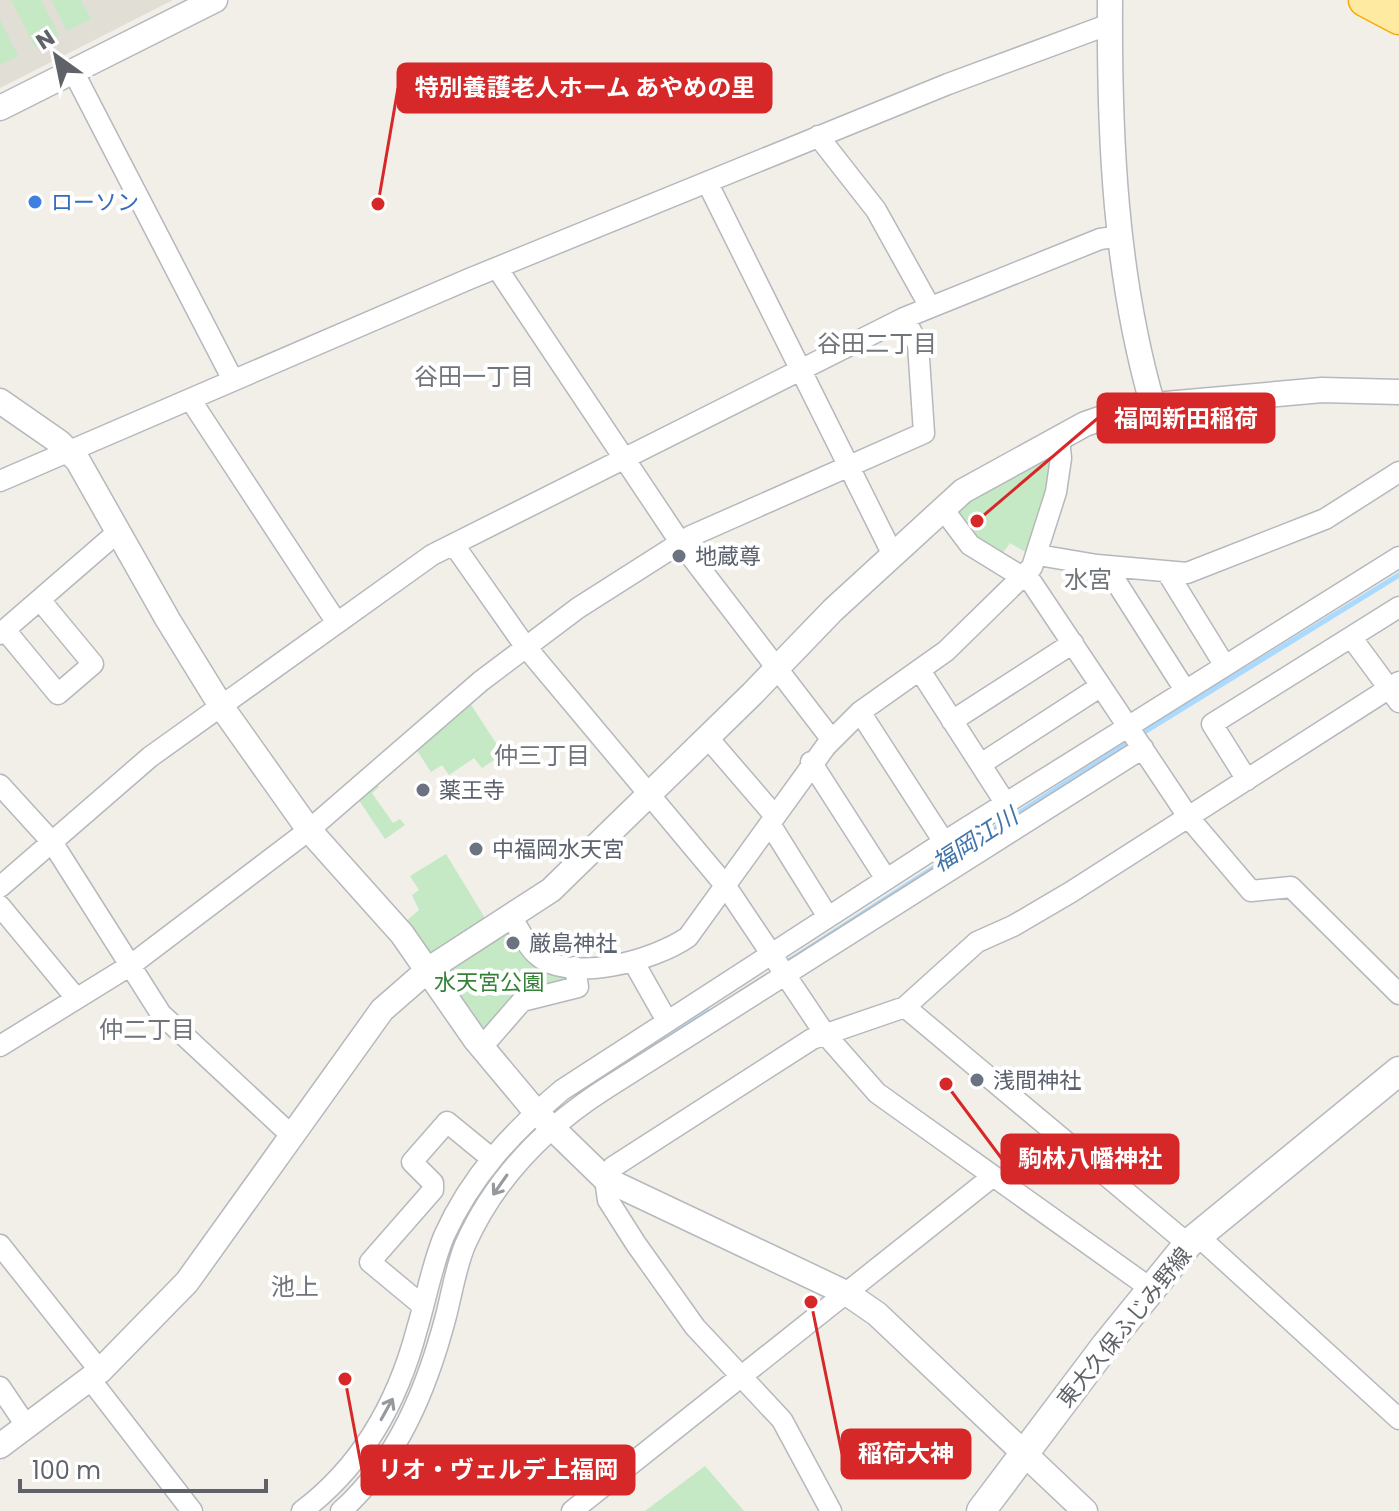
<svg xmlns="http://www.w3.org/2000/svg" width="1399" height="1511" viewBox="0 0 1399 1511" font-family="Poppins,'Noto Sans JP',sans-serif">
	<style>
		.education { fill: #e1ded6 }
		.green { fill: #c5e8c5 }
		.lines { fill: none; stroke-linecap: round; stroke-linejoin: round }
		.stream { stroke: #aadaff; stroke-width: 5 }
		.minor-casing { stroke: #b5b8bc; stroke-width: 23 }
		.tertiary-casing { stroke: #b5b8bc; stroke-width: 27 }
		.secondary-casing { stroke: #b6babf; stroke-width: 31 }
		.trunk-casing { stroke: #f9ab00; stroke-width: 35 }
		.minor { stroke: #fff; stroke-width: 20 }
		.tertiary { stroke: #fff; stroke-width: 24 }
		.secondary { stroke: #fff; stroke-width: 28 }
		.trunk { stroke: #feeaa1; stroke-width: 32 }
		.oneway { stroke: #979a9d }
		.shop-dot { fill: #3f7fe0; stroke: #fff; stroke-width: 3 }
		.worship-dot { fill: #6b7280; stroke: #fff; stroke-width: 3 }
		.labels { text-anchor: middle; stroke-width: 8; stroke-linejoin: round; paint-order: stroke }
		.shop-label { font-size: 22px; fill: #366cbe; stroke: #fff; text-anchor: start }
		.worship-label { font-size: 22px; fill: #5b616d; stroke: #fff; text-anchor: start }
		.park-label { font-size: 22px; fill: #348238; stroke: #fff }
		.street-label { font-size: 22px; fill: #5f6368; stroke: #fff }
		.neighbourhood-label { font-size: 24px; fill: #70757a; stroke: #fff }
		.water-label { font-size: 24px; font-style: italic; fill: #4174aa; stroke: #fff }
		.leader { fill: none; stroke: #d62828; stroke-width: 3 }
		.callout-dot { fill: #d62828; stroke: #fff; stroke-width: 3 }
		.callout { fill: #d62828; stroke: #d62828; stroke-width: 3 }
		.callout-label { font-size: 24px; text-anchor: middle; font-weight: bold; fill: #fff }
	</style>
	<rect width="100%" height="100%" fill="#f1efe8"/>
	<path class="education" d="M0 0H173L0 88Z"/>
	<path class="green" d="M11 0H41L59 35 35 47Z
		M51 0H81L91 19 67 31Z
		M0 20 18 56 0 65Z
		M1047 458 1051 462 1040 523 1029 554 1010 543 999 558 975 543 953 515 959 507Z
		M468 700 503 754 482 768 474 758 449 775 442 765 431 772 414 746Z
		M377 784 379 787 372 793 393 823 400 819 405 825 385 839 356 796Z
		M446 854 488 923 430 953 404 923 419 910 412 895 419 890 410 876Z
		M515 931 572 979 521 997 487 1036 446 978 448 966Z
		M705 1466 744 1511H645Z"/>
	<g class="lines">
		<path class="stream" d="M1141 734 1399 575
			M784 964 1132 740
			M639 1056 708 1012"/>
		<defs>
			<path id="minor" d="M73 71 233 380
				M818 136 876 210 930 307
				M707 182 893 555
				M497 268 680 542 832 740
				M190 399 337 623
				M0 481 469 279 948 84 1110 24
				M943 509 970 545 1032 583 1189 818 1251 891 1291 887 1399 994
				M454 545 525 646 725 885 825 1034 877 1093 1150 1288
				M1038 555 1097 565 1187 573 1325 519 1399 472
				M1106 566 1185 690
				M1167 572 1225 666
				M5 630 58 694 93 664 40 600
				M0 634 119 531
				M1351 637 1399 702
				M921 672 1006 804
				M860 712 944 842
				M952 721 1073 643
				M708 738 775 816
				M811 762 886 879
				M981 764 1101 686
				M1247 780 1212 724 1399 607
				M0 785 52 842 161 1014 291 1135
				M770 824 828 917
				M0 887 150 757 432 555 904 318 1100 239 1121 236
				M0 906 76 998
				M512 918C519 929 526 945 536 954 569 985 655 960 688 937L826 746 860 712 946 651 1032 567 1056 492 1061 458 1059 438
				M633 961 667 1021
				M905 1007 977 942 1013 926 1071 892 1399 682
				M0 1046 131 965 309 830 481 681 578 608 691 536 924 433 918 344 904 318
				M482 1047 522 1001 578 987 575 967
				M1198 1236 1399 1419
				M0 1245 100 1371
				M423 1306 370 1262 433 1190V1183L412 1162 447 1122 491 1158
				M90 1379 192 1511
				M0 1387 27 1427
				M302 1511C362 1466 398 1401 417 1329 426 1299 432 1265 444 1236 471 1176 512 1132 562 1090L944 842 1399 557
				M341 1511C398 1460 427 1388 446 1316 452 1292 456 1267 465 1245 495 1178 544 1128 605 1089L1143 748
				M572 1511 992 1177
				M831 1511 782 1420 695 1327 636 1244 608 1200 605 1179 613 1167 812 1039 905 1007 1188 1244"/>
			<path id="tertiary" d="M1110 0C1109 136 1115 275 1153 406
				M0 108 215 0
				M0 401 59 442 78 461 168 620 221 706 309 830 402 934 475 1039 536 1112 605 1179 848 1294 877 1314 1085 1511
				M0 1446 100 1371 187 1282 382 1010 429 969 551 890 752 694 833 610 963 491 1085 424 1117 413 1166 404 1322 390 1399 392"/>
			<path id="secondary" d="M981 1511 1106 1345 1188 1244 1399 1071"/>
			<path id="trunk" d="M1365 0 1399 18"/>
		</defs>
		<use href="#minor" class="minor-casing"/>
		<use href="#tertiary" class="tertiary-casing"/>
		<use href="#secondary" class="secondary-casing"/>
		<use href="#trunk" class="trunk-casing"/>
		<use href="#minor" class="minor"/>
		<use href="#tertiary" class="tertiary"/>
		<use href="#secondary" class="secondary"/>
		<use href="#trunk" class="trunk"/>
	</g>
	<defs><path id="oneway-shaft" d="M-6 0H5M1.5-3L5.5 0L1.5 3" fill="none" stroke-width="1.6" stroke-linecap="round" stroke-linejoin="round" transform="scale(2)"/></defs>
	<g class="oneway">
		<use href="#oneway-shaft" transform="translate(500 1185) rotate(125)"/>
		<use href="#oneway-shaft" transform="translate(387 1409) rotate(-61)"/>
	</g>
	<circle class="shop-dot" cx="35" cy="202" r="8"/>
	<g class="worship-dot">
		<circle cx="679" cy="556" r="8"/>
		<circle cx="423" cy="790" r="8"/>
		<circle cx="476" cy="849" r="8"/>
		<circle cx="513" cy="943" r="8"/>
		<circle cx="977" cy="1080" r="8"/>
	</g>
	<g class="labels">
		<g class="shop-label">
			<text x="51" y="210">ローソン</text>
		</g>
		<g class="worship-label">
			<text x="695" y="564">地蔵尊</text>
			<text x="439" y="798">薬王寺</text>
			<text x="492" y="857">中福岡水天宮</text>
			<text x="529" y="951">厳島神社</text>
			<text x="993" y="1088">浅間神社</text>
		</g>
		<g class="park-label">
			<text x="489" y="990">水天宮公園</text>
		</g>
		<g class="street-label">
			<text transform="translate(1124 1327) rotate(-51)" y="8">東大久保ふじみ野線</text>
		</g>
		<g class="neighbourhood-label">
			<text x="877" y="352">谷田二丁目</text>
			<text x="474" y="385">谷田一丁目</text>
			<text x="1088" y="588">水宮</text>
			<text x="542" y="764">仲三丁目</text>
			<text x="147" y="1038">仲二丁目</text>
			<text x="295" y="1295">池上</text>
		</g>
		<g class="water-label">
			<text transform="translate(975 840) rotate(-33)" y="8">福岡江川</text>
		</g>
	</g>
	<path class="leader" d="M378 204L398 88M977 521L1098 418M946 1084L1002 1159M811 1302L842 1454M345 1379L362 1470"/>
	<g class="callout-dot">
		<circle cx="378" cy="204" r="8"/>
		<circle cx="977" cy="521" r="8"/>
		<circle cx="946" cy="1084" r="8"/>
		<circle cx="811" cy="1302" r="8"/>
		<circle cx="345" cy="1379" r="8"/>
	</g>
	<g class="callout">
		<rect x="398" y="64" width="373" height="48" rx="8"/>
		<rect x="1098" y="394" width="176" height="48" rx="8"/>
		<rect x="1002" y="1135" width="176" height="48" rx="8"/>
		<rect x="842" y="1430" width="128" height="48" rx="8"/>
		<rect x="362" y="1446" width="272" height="48" rx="8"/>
	</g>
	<g class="callout-label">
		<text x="585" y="96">特別養護老人ホーム あやめの里</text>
		<text x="1186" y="427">福岡新田稲荷</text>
		<text x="1090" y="1167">駒林八幡神社</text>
		<text x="906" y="1462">稲荷大神</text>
		<text x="498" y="1478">リオ・ヴェルデ上福岡</text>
	</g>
	<g transform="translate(56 56) rotate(327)" stroke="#ffffff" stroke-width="6" paint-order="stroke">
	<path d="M0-6L14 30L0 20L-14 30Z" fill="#5f6368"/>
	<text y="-12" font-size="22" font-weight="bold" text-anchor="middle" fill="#5f6368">N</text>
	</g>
	<path d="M20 1479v12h246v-12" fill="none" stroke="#5f6368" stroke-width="4"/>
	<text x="32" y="1479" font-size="24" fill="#5f6368" stroke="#ffffff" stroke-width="6" paint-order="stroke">100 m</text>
</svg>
